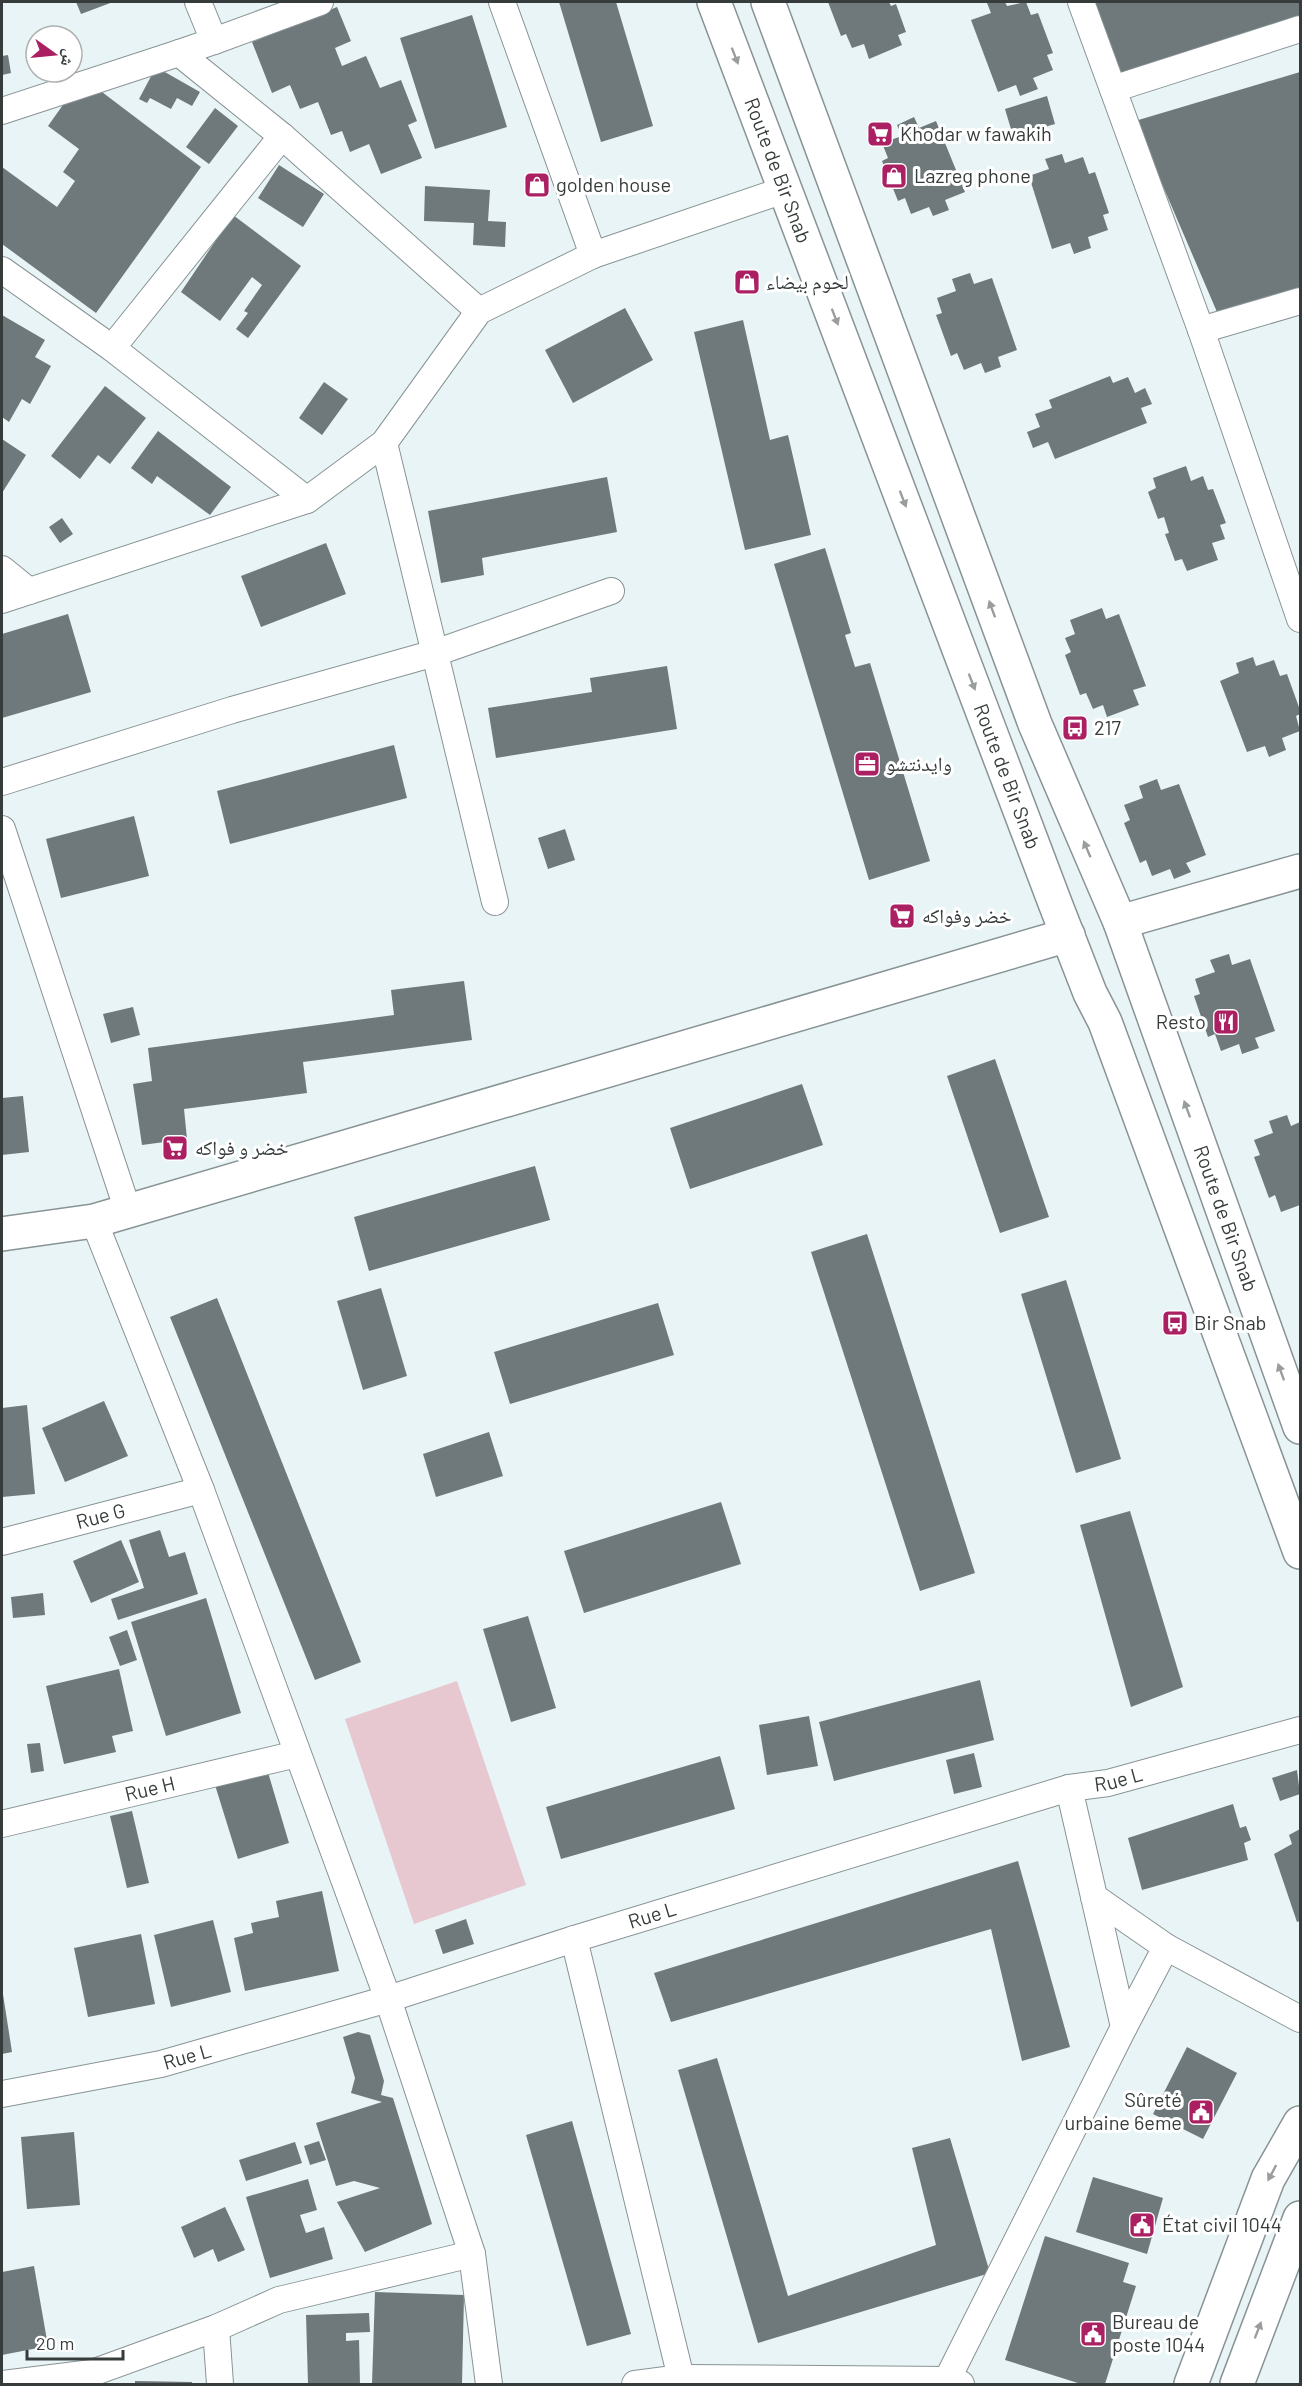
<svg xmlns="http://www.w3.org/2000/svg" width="1302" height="2386" viewBox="0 0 1302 2386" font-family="Barlow,'Noto Naskh Arabic',sans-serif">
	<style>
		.pitch { fill: #e7c8d1 }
		.building { fill: #6f797b }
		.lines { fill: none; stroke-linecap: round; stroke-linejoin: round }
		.street-casing { stroke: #889395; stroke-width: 28 }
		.secondary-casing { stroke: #889395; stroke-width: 36 }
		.primary-casing { stroke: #889395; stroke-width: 36 }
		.street { stroke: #fff; stroke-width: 26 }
		.secondary { stroke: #fff; stroke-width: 33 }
		.primary { stroke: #fff; stroke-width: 33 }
		.oneway { fill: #9a9d9e }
		.labels { text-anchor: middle; stroke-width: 6; stroke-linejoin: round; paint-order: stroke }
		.poi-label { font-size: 20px; fill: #363b3c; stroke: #fff; text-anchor: start }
		.street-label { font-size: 20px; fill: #363b3c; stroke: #fff }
	</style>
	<rect width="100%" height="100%" fill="#e8f4f6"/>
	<path class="pitch" d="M457 1681 526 1885 414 1924 345 1719Z"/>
	<path class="building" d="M76 2H113L81 14Z
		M559 2H616L653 126 601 142Z
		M828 2H889L891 6 896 4 906 32 898 35 902 45 869 59 864 44 852 48 846 34 841 36Z
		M1005 2 1007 6 1026 2 1031 15 1038 13 1053 53 1047 55 1053 70 1033 78 1038 89 1020 96 1016 85 998 92 971 20 991 13 987 3Z
		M1093 2H1300V28L1124 86Z
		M337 7 351 41 335 48 342 66 366 56 380 88 401 80 417 121 408 125 422 158 381 174 369 144 350 152 342 131 331 135 318 102 300 109 290 85 272 93 252 42Z
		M472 15 507 127 435 149 400 38Z
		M8 55 11 73 2 75V56Z
		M156 67 200 92 192 106 177 98 171 109 150 98 147 103 139 99Z
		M1300 72V296L1220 319 1135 121Z
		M98 89 201 167 96 313 2 244V167L57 207 75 181 63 172 79 149 48 126 65 102Z
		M1047 96 1055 124 1013 136 1005 109Z
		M215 108 238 126 209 164 186 147Z
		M914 117 919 128 936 121 965 192 945 200 949 210 933 216 929 207 911 214 905 198 898 201 882 161 888 158 882 143 902 136 897 125Z
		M1062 154 1065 163 1083 157 1089 174 1095 172 1109 213 1103 215 1108 230 1088 237 1091 248 1074 254 1070 243 1052 249 1029 176 1049 169 1045 159Z
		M279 165 324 194 303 227 258 198Z
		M425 186 490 190 488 221 506 222 505 247 473 245 474 223 424 221Z
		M233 215 301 266 248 338 236 329 248 313 244 311 262 285 252 277 220 321 181 292Z
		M970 273 974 284 992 278 1017 350 998 357 1001 367 985 373 981 363 964 370 957 353 951 356 936 315 942 313 937 298 956 291 952 279Z
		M625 308 653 360 573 403 545 350Z
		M2 315 45 340 35 357 51 366 30 404 22 399 9 422 2 417Z
		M743 320 770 440 788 435 811 535 745 550 694 332Z
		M1110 376 1113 383 1128 377 1135 393 1145 388 1152 404 1141 408 1147 423 1055 459 1048 442 1033 448 1027 432 1040 427 1035 414 1052 408 1049 400Z
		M324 382 348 399 322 435 299 418Z
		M105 386 146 418 110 464 98 455 80 479 51 456Z
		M158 431 231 487 210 515 157 476 152 484 131 468Z
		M2 439 26 455 2 493Z
		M1186 466 1191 481 1203 476 1208 490 1213 489 1226 523 1220 525 1225 539 1212 543 1218 560 1187 571 1182 559 1175 561 1165 534 1169 533 1164 517 1158 519 1148 492 1156 488 1153 478Z
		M607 477 617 532 482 558 484 575 441 583 428 511Z
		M62 518 73 534 60 543 49 527Z
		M326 543 346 594 261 627 241 576Z
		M825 548 851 633 845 635 855 667 870 663 930 861 869 880 774 564Z
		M1102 608 1106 619 1119 614 1146 686 1133 690 1139 705 1107 717 1103 705 1093 709 1086 693 1080 695 1065 655 1071 652 1065 638 1075 634 1070 620Z
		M68 614 91 692 2 718V634Z
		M1253 657 1256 666 1274 660 1280 676 1287 674 1300 710V714L1296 716 1300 731 1282 738 1286 750 1269 757 1265 746 1247 752 1220 681 1239 673 1236 663Z
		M667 666 677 729 496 758 488 708 592 692 590 678Z
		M394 745 407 798 230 844 217 791Z
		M1157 779 1161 790 1179 784 1206 855 1186 863 1191 872 1174 879 1170 869 1152 876 1146 860 1140 863 1124 823 1130 820 1124 805 1143 798 1139 786Z
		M134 816 149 876 61 898 46 839Z
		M565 829 575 860 548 869 538 838Z
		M1229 954 1232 965 1250 959 1275 1031 1255 1038 1259 1048 1242 1054 1239 1044 1221 1051 1215 1034 1208 1037 1194 996 1200 994 1195 979 1215 972 1210 960Z
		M464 981 472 1040 303 1062 307 1093 184 1109 187 1139 142 1145 133 1084 152 1081 148 1048 394 1015 391 990Z
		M133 1007 140 1035 111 1043 103 1014Z
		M995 1059 1049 1217 1000 1233 947 1076Z
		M802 1084 823 1145 690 1189 670 1128Z
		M23 1096 29 1152 2 1155V1098Z
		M1287 1115 1291 1126 1300 1122V1205L1281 1212 1275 1195 1269 1198 1254 1157 1260 1155 1254 1140 1273 1133 1269 1121Z
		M535 1166 550 1220 369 1271 354 1217Z
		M867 1234 975 1573 920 1591 811 1252Z
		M1066 1280 1121 1459 1076 1473 1021 1294Z
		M381 1288 407 1376 363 1390 337 1301Z
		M217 1298 361 1662 315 1680 170 1317Z
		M658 1303 674 1355 510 1404 494 1352Z
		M104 1401 128 1456 65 1482 42 1428Z
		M27 1405 35 1494 2 1497V1408Z
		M489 1432 503 1476 436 1497 423 1454Z
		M721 1502 741 1564 584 1613 564 1551Z
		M1130 1511 1183 1687 1131 1707 1080 1525Z
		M160 1530 169 1557 185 1552 198 1594 118 1620 111 1599 144 1588 129 1540Z
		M121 1540 139 1582 91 1603 73 1561Z
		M43 1593 45 1615 13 1618 11 1597Z
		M206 1598 241 1713 166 1736 131 1622Z
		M528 1616 556 1708 511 1722 483 1629Z
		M127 1630 137 1660 120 1666 109 1637Z
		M119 1669 133 1731 112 1736 116 1752 64 1764 46 1686Z
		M980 1680 994 1740 834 1781 819 1722Z
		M809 1716 818 1766 767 1775 759 1725Z
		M40 1743 44 1771 31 1773 27 1744Z
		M974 1753 982 1787 954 1794 946 1760Z
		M720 1756 735 1809 561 1859 546 1807Z
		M267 1769 289 1843 238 1859 215 1785Z
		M1297 1770 1300 1794 1280 1801 1272 1778Z
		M1233 1804 1240 1828 1246 1826 1251 1840 1244 1843 1248 1860 1142 1890 1128 1838Z
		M132 1811 149 1883 127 1888 110 1816Z
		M1300 1829V1921L1297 1922 1274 1854 1292 1844 1289 1835Z
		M1018 1861 1070 2047 1022 2061 991 1929 671 2022 654 1973Z
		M322 1891 339 1971 245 1991 234 1938 253 1933 251 1923 279 1917 276 1901Z
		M466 1919 474 1944 443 1954 435 1930Z
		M213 1920 231 1992 171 2007 154 1935Z
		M141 1934 155 2004 88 2017 74 1948Z
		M2 1988 12 2052 2 2054Z
		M358 2032 370 2035 384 2081 381 2095 393 2098 432 2224 365 2252 337 2202 380 2188 354 2181 336 2186 316 2123 382 2102 351 2093 355 2078 343 2037Z
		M1187 2047 1237 2073 1203 2139 1153 2114Z
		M717 2058 788 2296 936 2245 912 2148 950 2138 990 2273 758 2343 678 2070Z
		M572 2121 631 2334 587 2346 526 2135Z
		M74 2132 80 2205 27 2209 21 2137Z
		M319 2141 326 2160 310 2165 304 2146Z
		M295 2142 302 2163 246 2181 239 2160Z
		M1093 2177 1163 2198 1147 2254 1076 2232Z
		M308 2179 317 2210 300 2215 306 2233 324 2227 333 2259 270 2278 246 2197Z
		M225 2207 245 2250 218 2262 213 2249 194 2258 181 2227Z
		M1045 2236 1129 2263 1123 2282 1136 2286 1105 2384H1081L1005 2360Z
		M34 2266 48 2346 2 2355V2272Z
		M375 2292 464 2295 462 2384H372Z
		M369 2313 370 2332 346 2333V2341L359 2340 360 2384H308L306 2315Z
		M135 2381 192 2382V2384H135Z"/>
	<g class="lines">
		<defs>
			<g id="street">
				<path d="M198 2 214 41 320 2"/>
				<path d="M502 2 593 255"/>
				<path d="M1081 2 1201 330 1300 619"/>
				<path d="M214 41 179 53 282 136 479 311"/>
				<path d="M1113 89 1300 29"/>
				<path d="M2 111 179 53"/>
				<path d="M282 136 112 348 307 500"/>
				<path d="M2 270 112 348"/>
				<path d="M1201 330 1300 301"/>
				<path d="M384 443 495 902"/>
				<path d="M2 569 29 591"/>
				<path d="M2 600 307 500 384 443 479 311 593 255 787 189"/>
				<path d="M2 782 232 710 435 653 611 591"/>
				<path d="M2 829 128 1211"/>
				<path d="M94 1221 201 1490 388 1999 472 2254 489 2384"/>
				<path id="s1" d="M2 1542 201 1490"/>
				<path id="s2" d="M2 1824 297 1754"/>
				<path d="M1094 1897 1166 1947 1300 2019"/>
				<path d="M574 1939 681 2378"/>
				<path d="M1124 2027 1166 1947"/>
				<path id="s3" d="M2 2094 161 2064 388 1999 574 1939 1069 1788 1108 1783 1300 1730"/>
				<path d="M216 2328 220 2384"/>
				<path d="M947 2380 1124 2027 1069 1788"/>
				<path d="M3 2384 92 2373 216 2328 279 2300 472 2254"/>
				<path d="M635 2384 681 2378 947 2380 961 2384"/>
			</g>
			<path id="secondary" d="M1120 922 1300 871
				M2 1234 94 1221 1068 935
				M1191 2384 1268 2179 1300 2123
				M1237 2384 1300 2218"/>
			<g id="primary">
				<path id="s4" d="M714 2 1055 903 1090 993 1105 1022 1300 1552"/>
				<path id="s5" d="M768 2 1035 724 1120 922 1300 1427"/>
			</g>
		</defs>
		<use href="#street" class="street-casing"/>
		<use href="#secondary" class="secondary-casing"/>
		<use href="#primary" class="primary-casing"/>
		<use href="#street" class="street"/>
		<use href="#secondary" class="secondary"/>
		<use href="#primary" class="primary"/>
	</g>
	<defs><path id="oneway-solid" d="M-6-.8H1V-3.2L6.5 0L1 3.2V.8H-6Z" transform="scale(1.5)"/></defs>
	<g class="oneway">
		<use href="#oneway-solid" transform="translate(735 56) rotate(69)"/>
		<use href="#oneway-solid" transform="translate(835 317) rotate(69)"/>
		<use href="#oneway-solid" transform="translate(903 499) rotate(69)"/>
		<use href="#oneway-solid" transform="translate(992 609) rotate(-110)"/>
		<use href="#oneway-solid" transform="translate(972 682) rotate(69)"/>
		<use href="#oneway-solid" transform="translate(1087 849) rotate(-113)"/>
		<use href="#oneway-solid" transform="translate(1187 1109) rotate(-110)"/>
		<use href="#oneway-solid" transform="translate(1281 1372) rotate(-110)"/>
		<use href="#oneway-solid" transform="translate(1272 2173) rotate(118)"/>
		<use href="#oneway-solid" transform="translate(1258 2330) rotate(-69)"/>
	</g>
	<defs>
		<symbol id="supermarket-square" viewBox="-11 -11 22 22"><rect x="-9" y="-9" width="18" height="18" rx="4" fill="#ab2062" stroke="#fff"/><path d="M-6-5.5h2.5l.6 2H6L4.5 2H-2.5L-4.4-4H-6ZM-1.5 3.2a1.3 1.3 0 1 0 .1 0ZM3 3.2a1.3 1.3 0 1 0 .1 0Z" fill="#fff"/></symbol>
		<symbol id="shop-square" viewBox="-11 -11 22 22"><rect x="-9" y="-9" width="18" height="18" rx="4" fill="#ab2062" stroke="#fff"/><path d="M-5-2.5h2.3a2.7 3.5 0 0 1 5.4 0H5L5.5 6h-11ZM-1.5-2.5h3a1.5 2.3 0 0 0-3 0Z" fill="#fff"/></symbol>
		<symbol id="bus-square" viewBox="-11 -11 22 22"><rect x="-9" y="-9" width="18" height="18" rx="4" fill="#ab2062" stroke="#fff"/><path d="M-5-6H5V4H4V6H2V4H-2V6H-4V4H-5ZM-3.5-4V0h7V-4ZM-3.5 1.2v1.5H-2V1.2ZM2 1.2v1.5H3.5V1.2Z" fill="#fff"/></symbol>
		<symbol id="office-square" viewBox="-11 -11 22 22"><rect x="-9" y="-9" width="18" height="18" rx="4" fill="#ab2062" stroke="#fff"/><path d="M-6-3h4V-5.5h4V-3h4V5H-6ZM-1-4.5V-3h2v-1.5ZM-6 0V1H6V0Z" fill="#fff"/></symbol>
		<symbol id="restaurant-square" viewBox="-11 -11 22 22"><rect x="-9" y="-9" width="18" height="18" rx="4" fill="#ab2062" stroke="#fff"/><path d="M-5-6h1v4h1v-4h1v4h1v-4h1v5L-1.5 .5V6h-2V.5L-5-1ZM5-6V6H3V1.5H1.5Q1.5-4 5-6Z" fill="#fff"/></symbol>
		<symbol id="civic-square" viewBox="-11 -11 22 22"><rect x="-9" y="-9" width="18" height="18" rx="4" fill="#ab2062" stroke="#fff"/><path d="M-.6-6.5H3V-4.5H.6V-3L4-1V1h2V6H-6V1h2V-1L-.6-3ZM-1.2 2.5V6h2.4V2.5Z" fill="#fff"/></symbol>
	</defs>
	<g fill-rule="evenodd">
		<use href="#supermarket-square" x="865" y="119" width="30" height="30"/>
		<use href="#shop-square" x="879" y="161" width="30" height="30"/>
		<use href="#shop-square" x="522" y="170" width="30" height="30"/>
		<use href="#shop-square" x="732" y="267" width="30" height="30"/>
		<use href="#bus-square" x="1060" y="713" width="30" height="30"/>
		<use href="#office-square" x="852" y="749" width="30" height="30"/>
		<use href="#supermarket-square" x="887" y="901" width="30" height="30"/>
		<use href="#restaurant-square" x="1211" y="1007" width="30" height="30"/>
		<use href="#supermarket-square" x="160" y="1133" width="30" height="30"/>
		<use href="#bus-square" x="1160" y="1308" width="30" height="30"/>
		<use href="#civic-square" x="1186" y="2097" width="30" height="30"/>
		<use href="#civic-square" x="1127" y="2210" width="30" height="30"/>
		<use href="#civic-square" x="1078" y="2319" width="30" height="30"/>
	</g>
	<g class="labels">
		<g class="poi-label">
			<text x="900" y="141">Khodar w fawakih</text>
			<text x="914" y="183">Lazreg phone</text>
			<text x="556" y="192">golden house</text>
			<text x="766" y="289">لحوم بيضاء</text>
			<text x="1094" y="735">217</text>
			<text x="886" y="771">وايدنتشو</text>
			<text x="922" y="923">خضر وفواكه</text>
			<text x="1206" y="1029" text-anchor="end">Resto</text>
			<text x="195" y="1155">خضر و فواكه</text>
			<text x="1194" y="1330">Bir Snab</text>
			<text x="1182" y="2107" text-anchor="end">Sûreté<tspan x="1182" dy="23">urbaine 6eme</tspan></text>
			<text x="1162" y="2232">État civil 1044</text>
			<text x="1112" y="2329">Bureau de<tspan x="1112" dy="23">poste 1044</tspan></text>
		</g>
		<g class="street-label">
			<text dy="7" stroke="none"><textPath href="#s4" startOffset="180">Route de Bir Snab</textPath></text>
			<text dy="7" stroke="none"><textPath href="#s4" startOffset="828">Route de Bir Snab</textPath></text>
			<text dy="7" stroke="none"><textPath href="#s5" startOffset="1300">Route de Bir Snab</textPath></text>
			<text dy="7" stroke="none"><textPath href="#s1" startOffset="102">Rue G</textPath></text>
			<text dy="7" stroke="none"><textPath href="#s3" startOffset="1161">Rue L</textPath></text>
			<text dy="7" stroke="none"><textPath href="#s2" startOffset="152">Rue H</textPath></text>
			<text dy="7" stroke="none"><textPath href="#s3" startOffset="675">Rue L</textPath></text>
			<text dy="7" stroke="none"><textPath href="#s3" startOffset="189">Rue L</textPath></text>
		</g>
	</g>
	<rect width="1302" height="2386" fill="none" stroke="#363b3c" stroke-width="6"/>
	<g transform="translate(54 54) rotate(105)"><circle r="28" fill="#ffffff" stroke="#afb1b1" stroke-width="1.5"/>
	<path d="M0-4.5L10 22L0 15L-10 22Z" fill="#ab2062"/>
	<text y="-9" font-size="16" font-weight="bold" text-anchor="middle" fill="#363b3c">ش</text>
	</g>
	<path d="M27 2350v9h96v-9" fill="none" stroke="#363b3c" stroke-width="3"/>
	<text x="36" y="2350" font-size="18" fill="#363b3c" stroke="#ffffff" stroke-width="4.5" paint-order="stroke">20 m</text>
</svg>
